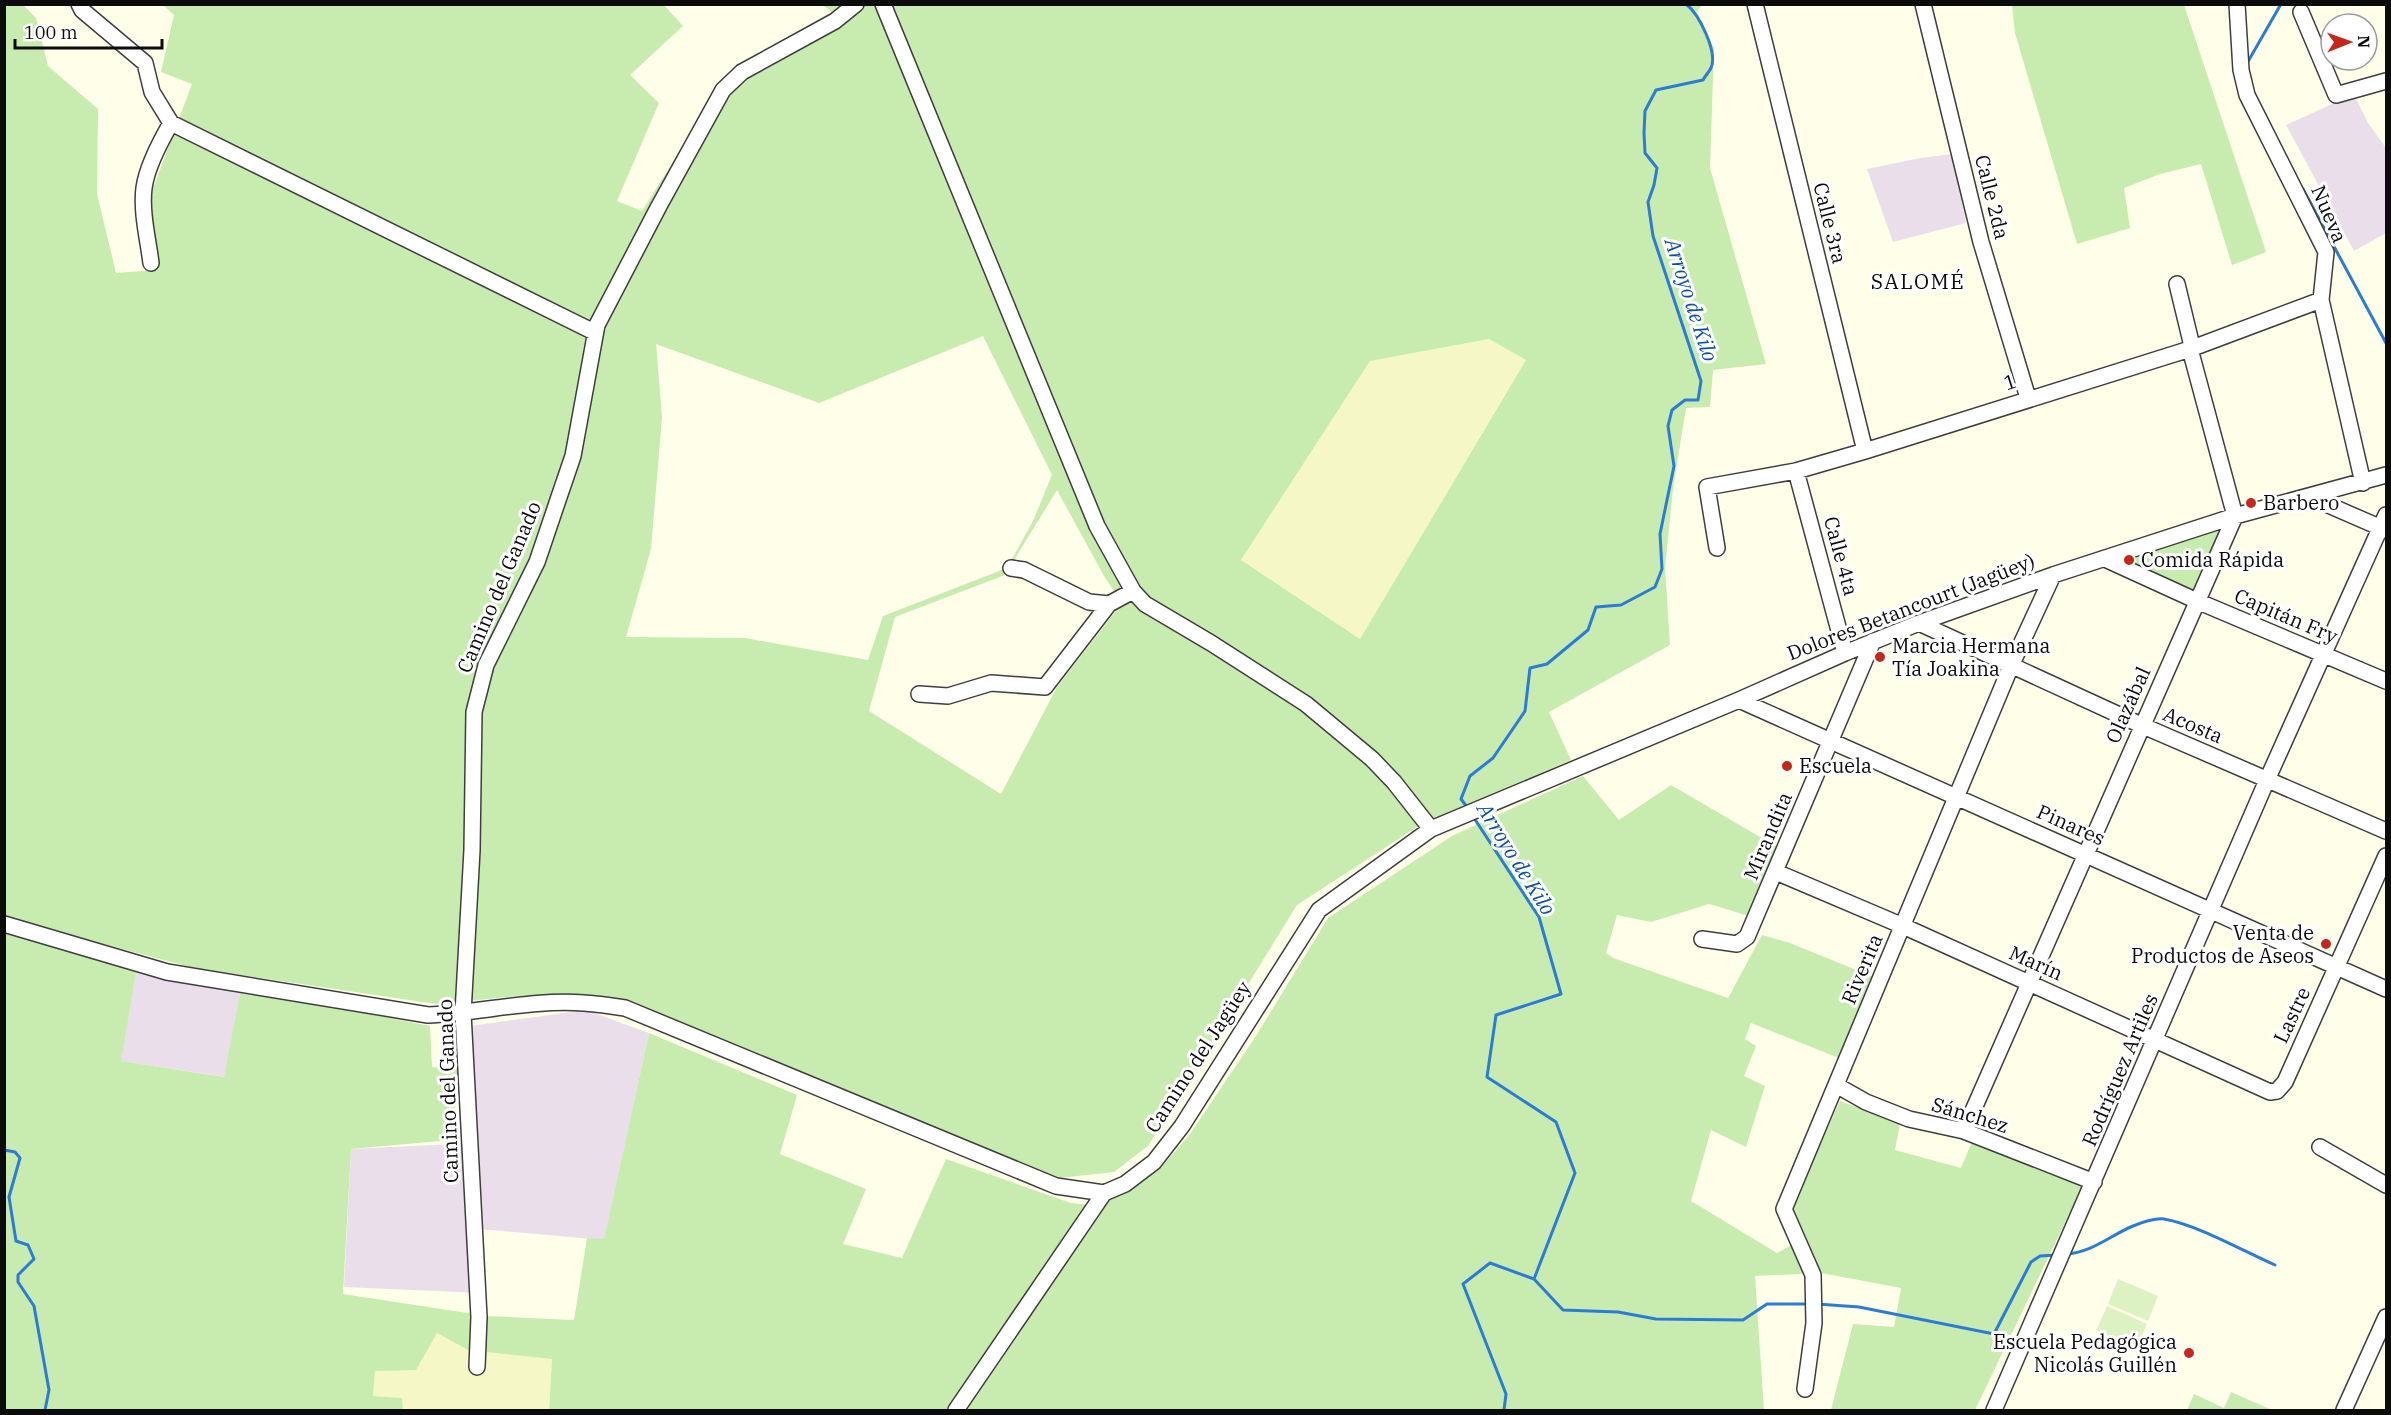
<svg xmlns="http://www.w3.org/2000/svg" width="2391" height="1415" viewBox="0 0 2391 1415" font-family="'IBM Plex Serif',serif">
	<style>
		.industrial { fill: #ebdeeb }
		.farmland { fill: #f5f7c7 }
		.green { fill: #c8ecb0; fill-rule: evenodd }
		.pitch { fill: #dcf2c3 }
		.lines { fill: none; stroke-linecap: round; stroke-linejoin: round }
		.stream { stroke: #2b7cd7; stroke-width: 3 }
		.minor-casing { stroke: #3e3e3e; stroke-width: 18 }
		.minor { stroke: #fff; stroke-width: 15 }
		.poi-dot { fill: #c4281a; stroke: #fff; stroke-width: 2 }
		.labels { text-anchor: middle; stroke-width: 6; stroke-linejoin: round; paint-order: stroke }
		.street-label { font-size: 20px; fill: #0b0b0b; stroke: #fff }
		.poi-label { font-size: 20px; fill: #0b0b0b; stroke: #fff; text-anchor: start }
		.neighbourhood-label { font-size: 21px; letter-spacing: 1.5px; fill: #0b0b0b; stroke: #fff }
		.water-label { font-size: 21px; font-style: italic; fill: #0d4fa5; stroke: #fff }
	</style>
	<rect width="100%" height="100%" fill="#fffee9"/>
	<path class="industrial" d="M2354 94 2368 123 2386 148V233L2354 251 2286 125Z
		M1952 154 1966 223 1893 242 1867 169 1920 158Z
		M137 967 240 993 225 1077 120 1061Z
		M586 1010 649 1033 604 1240 478 1229 480 1293 344 1287 351 1149 474 1143 470 1026Z"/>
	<path class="farmland" d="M1489 339 1526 360 1360 639 1241 560 1370 361Z
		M437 1333 468 1350 552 1358 549 1410H403L402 1398 373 1396 375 1371Z"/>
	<path class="green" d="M4 5H23L36 18 48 66 98 109 97 194 116 273 156 270 149 199 192 84 161 72 174 15 163 5H664L683 26 630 75 659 103 617 201 642 211 725 79 835 15 823 5H1702L1696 13 1714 48 1710 168 1766 364 1713 370 1710 407 1686 408 1673 489 1665 568 1670 645 1549 712 1571 760 1420 825 1297 905 1148 1146 1114 1172 1050 1179 923 1123 628 1003 518 996 436 1004 194 968 5 918ZM983 336 1052 475 1033 521 1007 568 883 616 868 660 745 638 626 637 651 549 662 417 656 344 819 403ZM1489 339 1526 360 1360 639 1241 560 1370 361ZM1057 490 1104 576 1122 603 1057 687 1001 794 869 711 895 617 1005 575Z
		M2012 5H2184L2266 252 2232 265 2201 164 2160 174 2124 188 2130 228 2077 244 2015 33Z
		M2223 527 2195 590 2120 560Z
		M1583 776 1619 820 1671 785 1779 848 1749 916 1709 904 1651 922 1617 915 1606 953 1613 958 1728 998 1762 935 1790 943 1876 978 1839 1058 1751 1023 1745 1039 1756 1046 1744 1076 1765 1086 1746 1147 1711 1130 1691 1201 1777 1253 1806 1237 1792 1206 1840 1101 1900 1123 1895 1150 1961 1168 1972 1142 2085 1181 1975 1410H1831L1853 1324 1894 1327 1901 1288 1821 1273 1755 1276 1764 1410H549L552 1359 468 1350 437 1333 416 1370 375 1371 373 1396 402 1398 403 1410H5L4 929 137 967 121 1061 224 1077 240 993 336 1007 430 1026 432 1067 459 1069 451 1140 351 1149 343 1294 487 1316 574 1320 587 1238 604 1239 649 1033 797 1095 780 1154 866 1189 843 1244 902 1258 946 1159 1071 1203 1100 1206 1160 1169 1190 1134 1256 1036 1328 918 1452 836Z
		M2231 1392 2272 1410H2187L2194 1394 2224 1408Z"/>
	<path class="pitch" d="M2118 1279 2158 1296 2148 1321 2108 1304Z
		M2107 1306 2147 1324 2137 1348 2096 1331Z"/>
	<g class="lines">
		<path class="stream" d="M2246 65 2281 4
			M2303 189 2386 343
			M1467 807 1461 799 1470 776 1493 758 1525 711 1530 668 1547 664 1588 630 1596 607 1621 605 1655 587 1662 569 1660 534 1674 466 1668 426 1672 410 1685 400H1698L1701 381 1653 236 1648 202 1654 185 1657 168 1645 153 1644 133 1645 111 1656 90 1703 80C1705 76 1709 72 1711 68 1718 52 1699 14 1686 4
			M1474 818 1539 917 1561 994 1496 1015 1487 1077 1556 1122 1575 1173 1534 1279 1490 1263 1463 1284 1506 1394 1504 1410
			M4 1150 15 1152 20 1158 9 1197 16 1241 28 1245 34 1259 18 1275V1282L34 1306 49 1390 45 1410
			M2066 1254C2091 1253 2111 1235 2133 1226 2143 1222 2154 1218 2164 1219 2198 1225 2243 1251 2275 1265
			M1534 1279 1563 1310 1618 1312 1656 1319 1743 1320 1767 1304H1807
			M1817 1304 1859 1307 1994 1334 2031 1262 2040 1256 2056 1255"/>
		<defs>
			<path id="minor" d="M79 4 82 10 145 63 152 92 171 123 594 332
				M883 4 1097 526 1133 591 1145 604 1211 643 1306 704 1372 759 1394 782 1431 829
				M1755 4 1865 451
				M1923 4 1981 242 2028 398
				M2237 4 2241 70 2247 95 2326 252 2321 300 2363 483
				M2301 12 2336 95 2386 81
				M151 263C148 239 141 212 144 188 147 166 160 142 171 123
				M1796 471 1845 653
				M2310 497 2386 530
				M1717 548 1707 487 1796 471 1865 451 2190 349 2321 300
				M2105 559 2197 601 2386 681
				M1011 568 1024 570 1089 602 1109 604
				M1919 623 2141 725 2386 831
				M919 694 948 696 991 683 1045 687 1109 604 1133 591
				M1739 700 2386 989
				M1776 872 1903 926 2270 1092 2277 1091 2285 1082 2386 856
				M4 924 167 972 428 1015C480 1013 532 999 584 1003 598 1004 612 1006 625 1008L1056 1186 1104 1193
				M1702 939 1737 944 1747 937 1873 641
				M1836 1085 1866 1102 1909 1119 1964 1131 2094 1182
				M1964 1131 2235 516 2190 349 2191 342 2177 284
				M2320 1147 2386 1185
				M477 1367 479 1317 463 1013 472 850 474 712 486 665 537 562 558 500 573 456 597 325 659 206 723 90 742 72 835 21 856 4
				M1805 1389 1814 1323 1813 1275 1784 1209 2011 666 2053 575
				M956 1410 1104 1193 1125 1184 1154 1162 1182 1126 1319 910 1431 829 1739 700 1845 653 1919 623 2053 575 2235 516 2386 475
				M1994 1410 2267 780 2386 515
				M2344 1410 2386 1317"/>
		</defs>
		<use href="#minor" class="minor-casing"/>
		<use href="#minor" class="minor"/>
	</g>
	<g class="poi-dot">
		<circle cx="2251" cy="503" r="6"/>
		<circle cx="2129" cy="560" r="6"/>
		<circle cx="1880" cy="657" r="6"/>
		<circle cx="1787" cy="766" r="6"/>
		<circle cx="2326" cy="944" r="6"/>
		<circle cx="2189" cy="1353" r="6"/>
	</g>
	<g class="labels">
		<g class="street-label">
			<text transform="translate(1992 197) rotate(76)" y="7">Calle 2da</text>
			<text transform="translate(2329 214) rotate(67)" y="7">Nueva</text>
			<text transform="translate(1830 223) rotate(76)" y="7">Calle 3ra</text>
			<text transform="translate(2010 382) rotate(-18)" y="7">1</text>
			<text transform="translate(1841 556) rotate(75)" y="7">Calle 4ta</text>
			<text transform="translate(499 587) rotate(-67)" y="7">Camino del Ganado</text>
			<text transform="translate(1911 607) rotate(-21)" y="7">Dolores Betancourt (Jagüey)</text>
			<text transform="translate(2286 616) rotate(23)" y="7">Capitán Fry</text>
			<text transform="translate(2128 705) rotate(-66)" y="7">Olazábal</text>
			<text transform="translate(2193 725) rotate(23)" y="7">Acosta</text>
			<text transform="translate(2071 825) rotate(24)" y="7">Pinares</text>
			<text transform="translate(1768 836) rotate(-67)" y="7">Mirandita</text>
			<text transform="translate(2036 963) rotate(24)" y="7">Marín</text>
			<text transform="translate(1862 969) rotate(-67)" y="7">Riverita</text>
			<text transform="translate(2292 1015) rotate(-65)" y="7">Lastre</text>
			<text transform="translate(1198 1057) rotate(-57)" y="7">Camino del Jagüey</text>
			<text transform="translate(2120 1070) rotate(-67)" y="7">Rodríguez Artiles</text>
			<text transform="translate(448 1091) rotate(-92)" y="7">Camino del Ganado</text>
			<text transform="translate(1970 1115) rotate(17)" y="7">Sánchez</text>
		</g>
		<g class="poi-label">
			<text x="2263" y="510">Barbero</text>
			<text x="2141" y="567">Comida Rápida</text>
			<text x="1892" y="653">Marcia Hermana<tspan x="1892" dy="23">Tía Joakina</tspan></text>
			<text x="1799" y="773">Escuela</text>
			<text x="2314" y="940" text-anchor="end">Venta de<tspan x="2314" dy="23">Productos de Aseos</tspan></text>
			<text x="2177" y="1349" text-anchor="end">Escuela Pedagógica<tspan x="2177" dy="23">Nicolás Guillén</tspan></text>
		</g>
		<g class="neighbourhood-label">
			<text x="1918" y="289">SALOMÉ</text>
		</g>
		<g class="water-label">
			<text transform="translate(1691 300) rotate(72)" y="7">Arroyo de Kilo</text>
			<text transform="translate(1516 859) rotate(58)" y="7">Arroyo de Kilo</text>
		</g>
	</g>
	<rect width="2391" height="1415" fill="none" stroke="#0b0b0b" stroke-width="12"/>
	<g transform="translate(2349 42) rotate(89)"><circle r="28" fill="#ffffff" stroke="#9d9d9d" stroke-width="1.5"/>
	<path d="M0-4.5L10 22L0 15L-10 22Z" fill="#c4281a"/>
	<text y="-9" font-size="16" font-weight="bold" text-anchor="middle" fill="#0b0b0b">N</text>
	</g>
	<path d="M15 39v9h147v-9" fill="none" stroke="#0b0b0b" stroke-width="3"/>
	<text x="24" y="39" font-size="18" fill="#0b0b0b" stroke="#ffffff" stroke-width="4.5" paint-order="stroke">100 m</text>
</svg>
